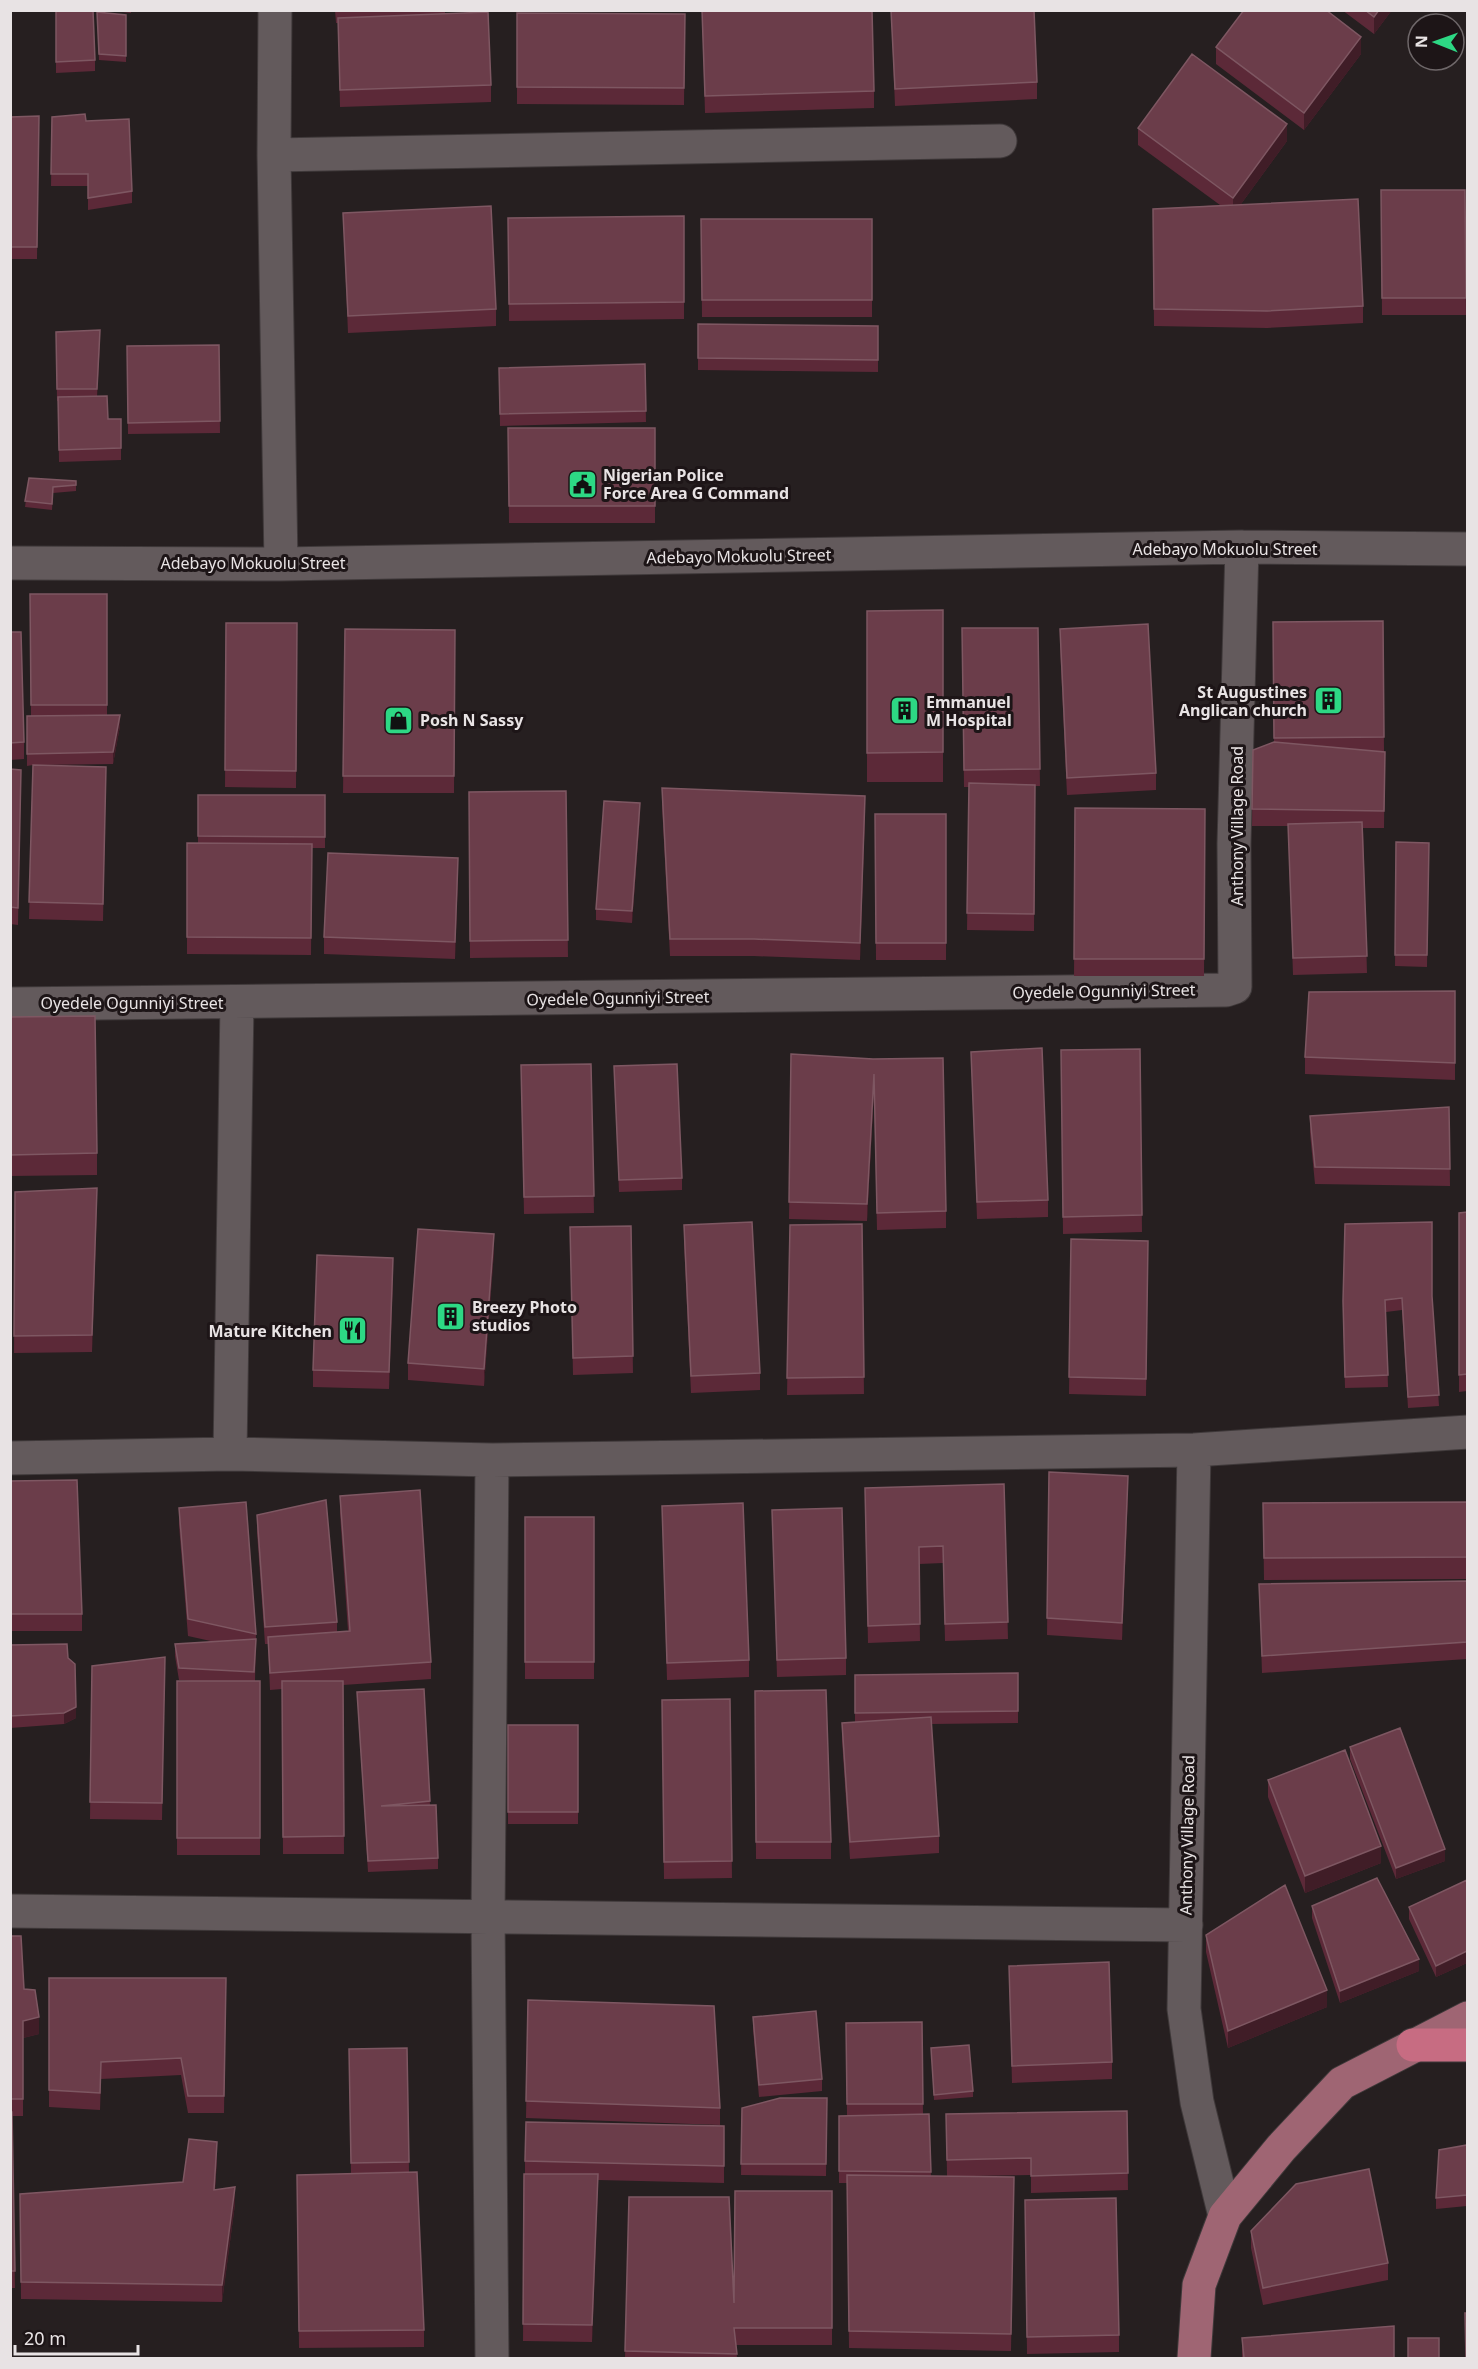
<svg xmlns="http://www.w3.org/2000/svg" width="1478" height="2369" viewBox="0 0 1478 2369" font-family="'Noto Sans',sans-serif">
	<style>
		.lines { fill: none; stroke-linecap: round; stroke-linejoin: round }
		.minor-casing { stroke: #3f393a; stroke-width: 35 }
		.primary-casing { stroke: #3f393a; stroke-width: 35 }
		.motorway-casing { stroke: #3f393a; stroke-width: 35 }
		.minor { stroke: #635a5c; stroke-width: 33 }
		.primary { stroke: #9f6573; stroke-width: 33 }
		.motorway { stroke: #c76c82; stroke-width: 33 }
		.wall { fill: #5c2938 }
		.shaded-wall { fill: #401d27 }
		.building { fill: #6b3d4a; stroke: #7e5762; stroke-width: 1.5 }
		.labels { text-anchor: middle; stroke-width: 6; stroke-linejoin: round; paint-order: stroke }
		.poi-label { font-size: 16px; font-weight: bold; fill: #e8e3e4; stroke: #1d1517; text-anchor: start }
		.street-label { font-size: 16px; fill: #e8e3e4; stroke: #1d1517 }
	</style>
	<rect width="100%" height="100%" fill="#261f20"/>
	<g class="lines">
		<defs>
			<path id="minor" d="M275 10 274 155 281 564
				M274 155 1000 141
				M10 563 281 564 1242 547 1468 549
				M10 1004 1226 990 1235 987 1234 844 1242 547
				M1194 1450 1184 2009 1197 2102 1225 2216
				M230 1454 237 1002
				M10 1458 230 1454 492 1460 1194 1450 1468 1432
				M10 1911 1186 1925
				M492 2358 488 1917 492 1460"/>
			<path id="primary" d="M1194 2358 1199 2285 1225 2216 1281 2148 1342 2083 1468 2018"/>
			<path id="motorway" d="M1413 2045H1468"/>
		</defs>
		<use href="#minor" class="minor-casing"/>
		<use href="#primary" class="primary-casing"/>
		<use href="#motorway" class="motorway-casing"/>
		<use href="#minor" class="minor"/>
		<use href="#primary" class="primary"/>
		<use href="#motorway" class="motorway"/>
	</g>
	<path class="wall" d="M56 10 95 60V71L56 73Z
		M104 10H131V13Z
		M335 10H445V14L491 85V102L340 107 338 23H336Z
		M702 10 874 91V108L705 113Z
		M891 10 1037 82V99L895 106Z
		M1342 10H1392L1374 34Z
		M97 12 126 15V62L99 60Z
		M517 13 685 14 684 105 517 104Z
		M1216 47 1361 54 1304 130 1216 64Z
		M39 116 37 259H10V117Z
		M52 117 86 121 132 191V203L88 210V186H51Z
		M1138 128 1287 141 1241 204 1363 306V323L1267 328 1154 326 1153 209 1220 205 1138 145Z
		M1381 190H1465L1466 315H1382Z
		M343 213 496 309V326L348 333Z
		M684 216V319L509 321 508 218Z
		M701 219H872V317H702Z
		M698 324 878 326V372L698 370Z
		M56 332 100 341 97 396 108 419H121V460L59 462 58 401H57Z
		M219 345 220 433 128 434 127 346Z
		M645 364 646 422 500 426 499 368Z
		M508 428H655V523H509Z
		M29 478 76 481V491L53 493 52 510 25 507Z
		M30 594H107V715L120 726 113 764 42 765 106 767 103 921 29 919 33 765 27 766V716H31Z
		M943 610V782H867V611Z
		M1383 621 1384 752H1385L1384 828H1363L1367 973 1293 975 1288 826H1252L1253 750 1274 743 1273 622Z
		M226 623H297L296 788 225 787Z
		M962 628H1038L1040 786H1035L1034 931 967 930 969 787H964Z
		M345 629 455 630 454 793H343Z
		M1060 629 1156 773V790L1067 795 1060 646Z
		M10 632 24 742V759L10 760Z
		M10 769 21 770 18 925 10 924Z
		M662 788 865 813 860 960 754 956H670L662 805Z
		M566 791 568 957 470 958 469 792Z
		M198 795H325V848H312L311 955 187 954V843H198Z
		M1075 808 1205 809 1204 976H1074Z
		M875 814H946V960H876Z
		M640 815 632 923 596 920V909Z
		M1396 842 1429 843 1427 967 1395 966Z
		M458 875 455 959 324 954V937Z
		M1455 991V1080L1305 1074V1057Z
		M10 1017 97 1153V1175L10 1176Z
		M1140 1049 1142 1232 1063 1234 1061 1050Z
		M971 1052 1048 1200V1217L977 1219Z
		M791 1054 873 1059 946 1211V1228L877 1230 874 1091 867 1221 789 1219Z
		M591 1064 594 1213 524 1214 521 1065Z
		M614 1066 682 1178V1190L619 1192Z
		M1449 1107 1450 1186 1315 1184 1310 1133V1116Z
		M15 1192 97 1205 92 1352 14 1353Z
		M1467 1212V1391L1459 1392V1213Z
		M862 1224 864 1394 787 1395 790 1225Z
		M1345 1224 1432 1296 1439 1406 1408 1408 1402 1310 1386 1312 1388 1387 1345 1388 1343 1313Z
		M684 1225 760 1373V1390L691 1393 684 1242Z
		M631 1226 633 1373 573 1375 570 1227Z
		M1071 1239 1148 1241 1146 1396 1069 1394Z
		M494 1251 484 1386 408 1380V1363Z
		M393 1275 389 1389 313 1387V1370Z
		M1049 1472 1128 1493 1122 1640 1047 1635Z
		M10 1481 82 1614V1631H10Z
		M1004 1484 1008 1639 945 1641 943 1563 919 1564 920 1641 868 1643 865 1505Z
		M340 1496 431 1662V1679L343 1685 344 1854H283L282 1689 270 1690 268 1644H265L257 1532V1515L337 1622V1632L348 1631 340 1513Z
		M1467 1502V1579L1264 1580 1263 1503Z
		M662 1506 749 1660V1677L667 1680Z
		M179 1508 256 1634 255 1681H260V1855H177V1681H191L179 1680 175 1656V1644L215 1642 188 1636 179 1525Z
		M772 1510 846 1658V1675L777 1677Z
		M525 1517H594V1679H525Z
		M1467 1581V1659L1262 1673 1259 1584Z
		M10 1645 68 1658 76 1718 64 1724 10 1728Z
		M165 1657 162 1820 90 1819 92 1666Z
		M1018 1673V1723L931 1724 939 1836V1853L850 1859 842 1740V1723L855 1722V1675Z
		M424 1689 430 1805 438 1858V1869L368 1872 357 1692Z
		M755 1691 831 1842V1859H756Z
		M730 1699 732 1878 664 1879 662 1700Z
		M508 1725H578V1824H508Z
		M1350 1747 1445 1861 1396 1879 1350 1759Z
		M1268 1780 1381 1863 1305 1893 1268 1797Z
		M1467 1880V1963L1436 1977 1409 1919V1907Z
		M1312 1906 1419 1971 1340 2003 1312 1918Z
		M1206 1935 1327 2007 1228 2048 1206 1952Z
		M10 1936 24 1989 39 2034 23 2038V2116H12L15 2288H10Z
		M1009 1966 1112 2062V2079L1012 2083Z
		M49 1978H226L224 2113H188L181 2075 101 2079 100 2110 49 2107Z
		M528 2000 720 2108V2125L526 2118Z
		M753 2017 822 2079V2091L759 2097 753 2029Z
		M922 2022 923 2114H929L931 2176H947L946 2114 1127 2111 1128 2190 1031 2193V2175L973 2176 1014 2177 1011 2351 849 2348 847 2183H839V2116H847L846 2023Z
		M407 2048 409 2172 424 2330V2347L299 2348 297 2175 351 2174 349 2049Z
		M931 2048 973 2091V2097L934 2100Z
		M827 2098 826 2176 741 2175 742 2108Z
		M724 2126V2183L598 2180 592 2342 523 2341 524 2174H525V2161Z
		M1467 2145V2206L1436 2209V2198Z
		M217 2159 215 2190 235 2204 222 2302 21 2299 20 2194 183 2182Z
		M832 2191V2345H736L737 2358H625L629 2197 734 2303Z
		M1025 2200 1119 2335V2352L1027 2354Z
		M1251 2231 1388 2263V2280L1263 2305 1251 2248Z
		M1242 2338 1394 2358H1242Z"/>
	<path class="shaded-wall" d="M1379 10H1392L1374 34V17Z
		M1361 37V54L1304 130V113Z
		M1287 124V141L1233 215V198Z
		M100 330V341L97 400V389Z
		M120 715V726L113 764V752Z
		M865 796V813L860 960V943Z
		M640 803V815L632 923V911Z
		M458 858V875L455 959V942Z
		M874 1074V1091L867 1221V1204Z
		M97 1188V1205L92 1352V1335Z
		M494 1234V1251L484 1386V1369Z
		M393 1258V1275L389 1389V1372Z
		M1128 1476V1493L1122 1640V1623Z
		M76 1707V1718L64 1724V1713Z
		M1381 1846V1863L1305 1893V1876Z
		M1445 1849V1861L1396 1879V1868Z
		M1467 1951V1963L1436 1977V1966Z
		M1419 1959V1971L1340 2003V1991Z
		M1327 1990V2007L1228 2048V2031Z
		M39 2017V2034L23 2038V2021Z
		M217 2142V2159L214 2207V2190Z
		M598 2174V2191L592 2342V2325Z
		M235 2187V2204L222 2302V2285Z"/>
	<path class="building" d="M56 10H93L95 60 56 62Z
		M702 10H872L874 91 705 96Z
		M891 10H1034L1037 82 895 89Z
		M1244 10H1326L1361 37 1304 113 1216 47Z
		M1365 10H1379L1374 17Z
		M97 12 126 15V56L99 54Z
		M488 12 491 85 340 90 338 18Z
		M517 13 685 14 684 88 517 87Z
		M1192 54 1287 124 1233 198 1138 128Z
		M85 114 86 121 129 119 132 191 88 198V174H51L52 117Z
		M39 116 37 247H10V117Z
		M1381 190H1465L1466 298H1382Z
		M1358 199 1363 306 1267 311 1154 309 1153 209Z
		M491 206 496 309 348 316 343 213Z
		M684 216V302L509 304 508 218Z
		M701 219H872V300H702Z
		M698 324 878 326V360L698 358Z
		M100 330 97 389H57L56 332Z
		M219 345 220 421 128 423 127 346Z
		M645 364 646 411 500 414 499 368Z
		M107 396 108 419H121V448L59 450 58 397Z
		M508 428H655V506H509Z
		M29 478 76 481V485L53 487 52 504 25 501Z
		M30 594H107V705H31Z
		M943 610V752L867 753V611Z
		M1383 621 1384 737 1274 738 1273 622Z
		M226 623H297L296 771 225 770Z
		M1148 624 1156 773 1067 778 1060 629Z
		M962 628H1038L1040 769 964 770Z
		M345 629 455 630 454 776H343Z
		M10 632H21L24 742 10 743Z
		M120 715 113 752 27 754V716Z
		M1274 742 1385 752 1384 811 1252 809 1253 750Z
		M33 765 106 767 103 904 29 902Z
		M10 769 21 770 18 908 10 907Z
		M969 783 1035 785 1034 914 967 913Z
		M662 788 865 796 860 943 754 939H670Z
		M566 791 568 940 470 941 469 792Z
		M198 795H325V837L198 836Z
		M604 801 640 803 632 911 596 909Z
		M1075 808 1205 809 1204 959H1074Z
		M875 814H946V943H876Z
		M1362 822 1367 956 1293 958 1288 824Z
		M1396 842 1429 843 1427 955H1395Z
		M187 843 312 844 311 938 187 937Z
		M328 853 458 858 455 942 324 937Z
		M1455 991V1063L1305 1057 1309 992Z
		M95 1016 97 1153 10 1155V1017Z
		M1042 1048 1048 1200 977 1202 971 1052Z
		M1140 1049 1142 1215 1063 1217 1061 1050Z
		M791 1054 873 1059 943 1058 946 1211 877 1213 874 1074 867 1204 789 1202Z
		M591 1064 594 1196 524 1197 521 1065Z
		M677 1064 682 1178 619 1180 614 1066Z
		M1449 1107 1450 1169 1315 1167 1310 1116Z
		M97 1188 92 1335 14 1336 15 1192Z
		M1467 1212V1374L1459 1375V1213Z
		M752 1222 760 1373 691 1376 684 1225Z
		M1432 1222V1296L1439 1395 1408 1397 1402 1298 1385 1300 1388 1375 1345 1377 1343 1301 1345 1224Z
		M862 1224 864 1377 787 1378 790 1225Z
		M631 1226 633 1356 573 1358 570 1227Z
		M418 1229 494 1234 484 1369 408 1363Z
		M1071 1239 1148 1241 1146 1379 1069 1377Z
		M317 1255 393 1258 389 1372 313 1370Z
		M1049 1472 1128 1476 1122 1623 1047 1618Z
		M77 1480 82 1614H10V1481Z
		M1004 1484 1008 1622 945 1624 943 1546 919 1547 920 1624 868 1626 865 1488Z
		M420 1490 431 1662 270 1673 268 1637 350 1631 340 1496Z
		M326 1500 337 1622 265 1627 257 1515Z
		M246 1502 256 1634 188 1619 179 1508Z
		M1467 1502V1557L1264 1558 1263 1503Z
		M743 1503 749 1660 667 1663 662 1506Z
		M842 1508 846 1658 777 1660 772 1510Z
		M525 1517H594V1662H525Z
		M1467 1581V1642L1262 1656 1259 1584Z
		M256 1639 254 1672 179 1668 175 1644Z
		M67 1644 68 1658 75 1664 76 1707 64 1713 10 1716V1645Z
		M165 1657 162 1803 90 1802 92 1666Z
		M1018 1673V1711L855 1713V1675Z
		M177 1681H260V1838H177Z
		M282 1681H343L344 1836 283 1837Z
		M424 1689 430 1801 381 1806 436 1805 438 1858 368 1861 357 1692Z
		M826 1690 831 1842H756L755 1691Z
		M730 1699 732 1861 664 1862 662 1700Z
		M931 1717 939 1836 850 1842 842 1723Z
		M508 1725H578V1812H508Z
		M1400 1728 1445 1849 1396 1868 1350 1747Z
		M1345 1750 1381 1846 1305 1876 1268 1780Z
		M1377 1878 1419 1959 1340 1991 1312 1906Z
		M1467 1880V1951L1436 1966 1409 1907Z
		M1285 1885 1327 1990 1228 2031 1206 1935Z
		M10 1936H21L24 1989 35 1990 39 2017 23 2021V2099H10Z
		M1109 1962 1112 2062 1012 2066 1009 1966Z
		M49 1978H226L224 2096H188L181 2058 101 2062 100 2093 49 2090Z
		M528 2000 714 2006 720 2108 526 2101Z
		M816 2011 822 2079 759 2085 753 2017Z
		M922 2022 923 2104H847L846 2023Z
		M969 2045 973 2091 934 2095 931 2048Z
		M407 2048 409 2162 351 2163 349 2049Z
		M780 2098H827L826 2164H741L742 2108Z
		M1127 2111 1128 2173 1031 2176V2158L947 2160 946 2114Z
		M10 2112H12L15 2271H10Z
		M929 2114 931 2172 839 2171V2116Z
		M526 2122 724 2126V2166L525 2161Z
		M189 2139 217 2142 214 2190 235 2187 222 2285 21 2282 20 2194 183 2182Z
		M1467 2145V2195L1436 2198 1439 2150Z
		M1369 2169 1388 2263 1263 2288 1251 2231 1296 2184Z
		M417 2172 424 2330 299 2331 297 2175Z
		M524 2174H598L592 2325 523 2324Z
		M847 2175 1014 2177 1011 2334 849 2331Z
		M735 2191H832V2328H734L737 2354 625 2351 629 2197H729L734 2303Z
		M1116 2198 1119 2335 1027 2337 1025 2200Z
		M1465 2313H1467V2358H1466Z
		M1394 2326V2358H1244L1242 2338Z
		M1408 2338H1439V2358H1408Z"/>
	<defs>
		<symbol id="civic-square" viewBox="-11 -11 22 22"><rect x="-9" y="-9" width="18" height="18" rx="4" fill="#2dd884" stroke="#1d1517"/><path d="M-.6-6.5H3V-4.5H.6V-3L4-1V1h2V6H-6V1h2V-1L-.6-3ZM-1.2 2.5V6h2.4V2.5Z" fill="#111"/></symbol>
		<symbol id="building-square" viewBox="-11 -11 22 22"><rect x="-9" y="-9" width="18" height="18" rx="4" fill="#2dd884" stroke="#1d1517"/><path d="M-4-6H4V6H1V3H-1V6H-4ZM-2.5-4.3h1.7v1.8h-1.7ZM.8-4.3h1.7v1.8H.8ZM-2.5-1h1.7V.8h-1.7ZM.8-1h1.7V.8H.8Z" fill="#111"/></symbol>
		<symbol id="shop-square" viewBox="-11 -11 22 22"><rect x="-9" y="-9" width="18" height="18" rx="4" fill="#2dd884" stroke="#1d1517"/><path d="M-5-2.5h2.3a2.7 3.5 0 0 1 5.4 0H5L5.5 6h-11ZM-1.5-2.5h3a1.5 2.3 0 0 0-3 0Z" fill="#111"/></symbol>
		<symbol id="restaurant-square" viewBox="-11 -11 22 22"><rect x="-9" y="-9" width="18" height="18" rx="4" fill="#2dd884" stroke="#1d1517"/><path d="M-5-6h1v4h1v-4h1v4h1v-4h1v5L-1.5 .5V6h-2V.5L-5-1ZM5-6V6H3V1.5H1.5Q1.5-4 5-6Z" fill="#111"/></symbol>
	</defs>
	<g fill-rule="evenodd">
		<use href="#civic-square" x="566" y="468" width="33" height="33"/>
		<use href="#building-square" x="1312" y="684" width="33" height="33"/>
		<use href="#building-square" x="888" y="694" width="33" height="33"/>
		<use href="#shop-square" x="382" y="704" width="33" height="33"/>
		<use href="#building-square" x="434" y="1300" width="33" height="33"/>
		<use href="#restaurant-square" x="336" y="1314" width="33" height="33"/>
	</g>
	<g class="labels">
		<g class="poi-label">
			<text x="603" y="481">Nigerian Police<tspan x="603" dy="18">Force Area G Command</tspan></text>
			<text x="1307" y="698" text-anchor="end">St Augustines<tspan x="1307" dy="18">Anglican church</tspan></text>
			<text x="926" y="708">Emmanuel<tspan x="926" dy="18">M Hospital</tspan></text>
			<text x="420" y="726">Posh N Sassy</text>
			<text x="472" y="1313">Breezy Photo<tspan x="472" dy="18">studios</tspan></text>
			<text x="332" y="1337" text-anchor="end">Mature Kitchen</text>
		</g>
		<g class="street-label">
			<text x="1225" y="555">Adebayo Mokuolu Street</text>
			<text transform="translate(739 556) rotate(-1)" y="6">Adebayo Mokuolu Street</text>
			<text x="253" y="569">Adebayo Mokuolu Street</text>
			<text transform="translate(1237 826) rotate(-90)" y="6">Anthony Village Road</text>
			<text transform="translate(1104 991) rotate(-1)" y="6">Oyedele Ogunniyi Street</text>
			<text transform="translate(618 998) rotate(-1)" y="6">Oyedele Ogunniyi Street</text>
			<text x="132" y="1009">Oyedele Ogunniyi Street</text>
			<text transform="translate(1187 1835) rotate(-89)" y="6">Anthony Village Road</text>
		</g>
	</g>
	<rect width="1478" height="2369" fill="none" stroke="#e8e3e4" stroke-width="24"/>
	<g transform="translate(1436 42) rotate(271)"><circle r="28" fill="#1d1517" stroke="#6e6769" stroke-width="1.5"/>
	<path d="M0-4.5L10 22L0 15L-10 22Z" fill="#2dd884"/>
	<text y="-9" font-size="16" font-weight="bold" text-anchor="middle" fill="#e8e3e4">N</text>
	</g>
	<path d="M15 2345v9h123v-9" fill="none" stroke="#e8e3e4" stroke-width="3"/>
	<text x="24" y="2345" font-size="18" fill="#e8e3e4" stroke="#1d1517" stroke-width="4.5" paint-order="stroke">20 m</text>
</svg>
